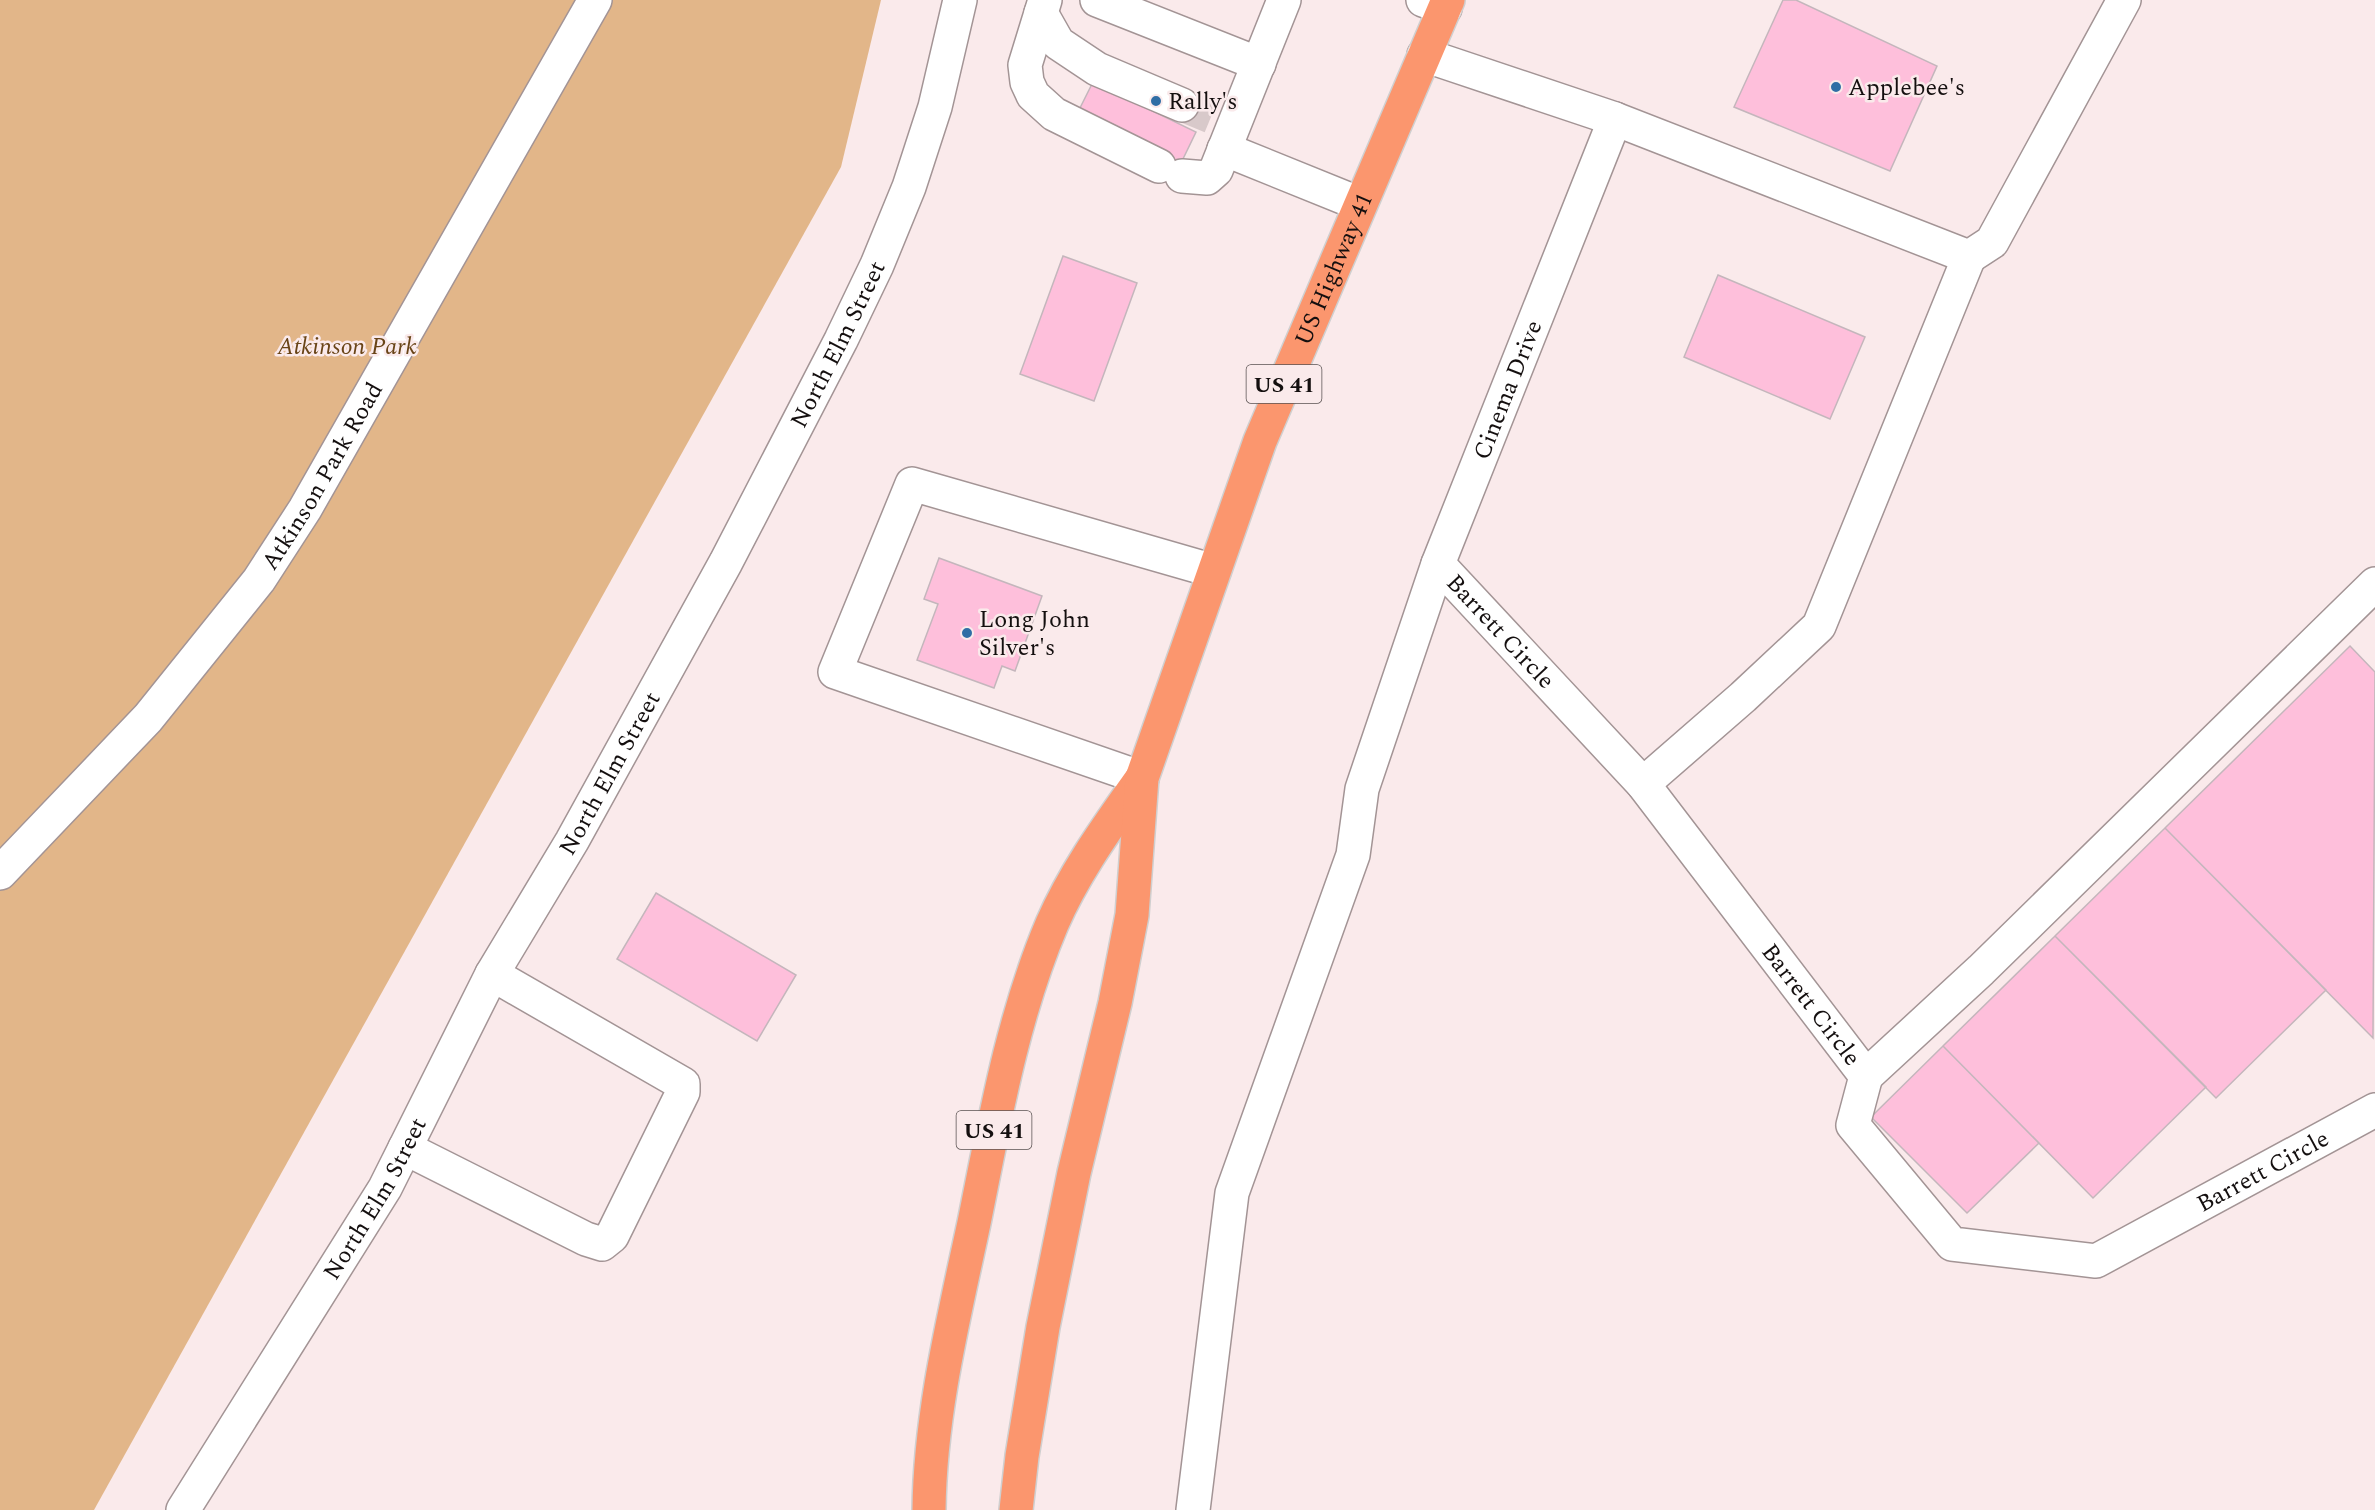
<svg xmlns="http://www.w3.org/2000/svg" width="2375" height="1510" viewBox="0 0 2375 1510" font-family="Spectral,serif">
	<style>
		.green { fill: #e2b689 }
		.building { fill: #febfdb; stroke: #c4b6bc; stroke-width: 1.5 }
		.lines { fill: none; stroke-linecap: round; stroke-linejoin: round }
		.minor-tunnel { stroke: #d8c9ca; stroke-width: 33; stroke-dasharray: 33 16; stroke-linecap: butt }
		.minor-casing { stroke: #a39495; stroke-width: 36 }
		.highway-casing { stroke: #d0cfcf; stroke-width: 36 }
		.minor { stroke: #fff; stroke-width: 33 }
		.highway { stroke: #fb966e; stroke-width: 33 }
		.poi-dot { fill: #2f6ea5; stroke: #faeaeb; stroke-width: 2 }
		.labels { text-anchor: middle; stroke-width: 5; stroke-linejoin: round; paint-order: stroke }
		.shield { fill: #faeaeb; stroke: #595151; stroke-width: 1.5 }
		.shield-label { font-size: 22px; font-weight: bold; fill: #140f0f }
		.poi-label { font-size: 24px; fill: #140f0f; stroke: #faeaeb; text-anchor: start }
		.street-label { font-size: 24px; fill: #140f0f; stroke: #faeaeb }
		.park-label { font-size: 24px; font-style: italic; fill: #694417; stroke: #faeaeb }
	</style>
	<rect width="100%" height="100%" fill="#faeaeb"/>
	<path class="green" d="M0 0H881L841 167 94 1510H0Z"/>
	<path class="building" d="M1783 0H1796L1937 66 1890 171 1734 107Z
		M1093 82 1196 132 1181 163 1078 112Z
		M1063 256 1137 283 1094 401 1020 374Z
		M1718 275 1865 337 1830 419 1684 357Z
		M939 558 1042 596 1015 671 1002 666 994 688 917 660 938 604 924 599Z
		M2350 646 2375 672 2373 1038 2165 828Z
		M2165 828 2326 990 2216 1098 2055 936Z
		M656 893 796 975 757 1041 617 959Z
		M2055 936 2206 1087 2093 1198 1943 1046Z
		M1943 1046 2039 1143 1967 1213 1871 1117Z"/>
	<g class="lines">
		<path class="minor-tunnel" d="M1182 105 1211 117"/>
		<defs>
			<g id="minor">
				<path d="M1045 0 1025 65 1027 82 1033 95 1054 114 1159 166"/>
				<path d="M1097 0 1259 64"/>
				<path d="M1423 0 1445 8"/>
				<path d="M1041 13 1058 43 1097 69 1182 105"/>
				<path d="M1424 55 1615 119 1969 257 1992 242 2124 0"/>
				<path d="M1224 149 1360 204"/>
				<path d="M1182 176 1207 178 1216 170 1284 0"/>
				<path id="s1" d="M1438 564 1643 784 1866 1076 1853 1125 1952 1244 2096 1261 2375 1110"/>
				<path d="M1142 778 835 672 912 484 1214 571"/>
				<path d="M1643 784 1743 697 1819 626 1969 257"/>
				<path id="s2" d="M0 873 148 718 259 580 305 509 595 0"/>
				<path d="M1866 1076 1981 970 2375 584"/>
				<path d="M405 1148 586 1239 602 1244 612 1236 683 1092V1084L492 974"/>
				<path id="s3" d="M183 1510 385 1188 492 974 572 841 726 562 841 340 877 265 909 187 935 107 960 0"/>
				<path id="s4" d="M1193 1510 1232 1193 1353 855 1362 789 1438 564 1615 119"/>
			</g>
			<g id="highway">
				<path d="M929 1510C930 1413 954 1317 974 1223 994 1124 1012 1018 1052 924 1075 871 1109 825 1142 778"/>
				<path id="s5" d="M1016 1510 1022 1456 1043 1327 1074 1173 1115 1003 1132 915 1142 778 1260 441 1448 0"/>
			</g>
		</defs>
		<use href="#minor" class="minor-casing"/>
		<use href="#highway" class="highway-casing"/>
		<use href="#minor" class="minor"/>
		<use href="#highway" class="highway"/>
	</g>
	<g class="poi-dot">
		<circle cx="1836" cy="87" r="6"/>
		<circle cx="1156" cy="101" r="6"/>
		<circle cx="967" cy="633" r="6"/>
	</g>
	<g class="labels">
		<g class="shield">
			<rect x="1246.5" y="365" width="75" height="38" rx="4.5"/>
			<rect x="956.5" y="1111" width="75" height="38" rx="4.5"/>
		</g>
		<g class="shield-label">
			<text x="1284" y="392">US 41</text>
			<text x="994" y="1138">US 41</text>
		</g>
		<g class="poi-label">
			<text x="1848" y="95">Applebee's</text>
			<text x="1168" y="109">Rally's</text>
			<text x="979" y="627">Long John<tspan x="979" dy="28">Silver's</tspan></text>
		</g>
		<g class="street-label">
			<text dy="8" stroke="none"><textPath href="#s5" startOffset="1288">US Highway 41</textPath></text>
			<text dy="8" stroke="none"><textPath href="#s3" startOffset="1338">North Elm Street</textPath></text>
			<text dy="8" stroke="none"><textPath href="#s4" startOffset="1170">Cinema Drive</textPath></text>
			<text dy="8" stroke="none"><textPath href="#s2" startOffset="513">Atkinson Park Road</textPath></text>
			<text dy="8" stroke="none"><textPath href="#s1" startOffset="92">Barrett Circle</textPath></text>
			<text dy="8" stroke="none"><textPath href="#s3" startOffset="852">North Elm Street</textPath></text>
			<text dy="8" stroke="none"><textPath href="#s1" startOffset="578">Barrett Circle</textPath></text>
			<text dy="8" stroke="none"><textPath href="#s1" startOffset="1208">Barrett Circle</textPath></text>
			<text dy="8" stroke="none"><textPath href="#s3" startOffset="366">North Elm Street</textPath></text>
		</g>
		<g class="park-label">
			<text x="347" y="354">Atkinson Park</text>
		</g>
	</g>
</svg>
